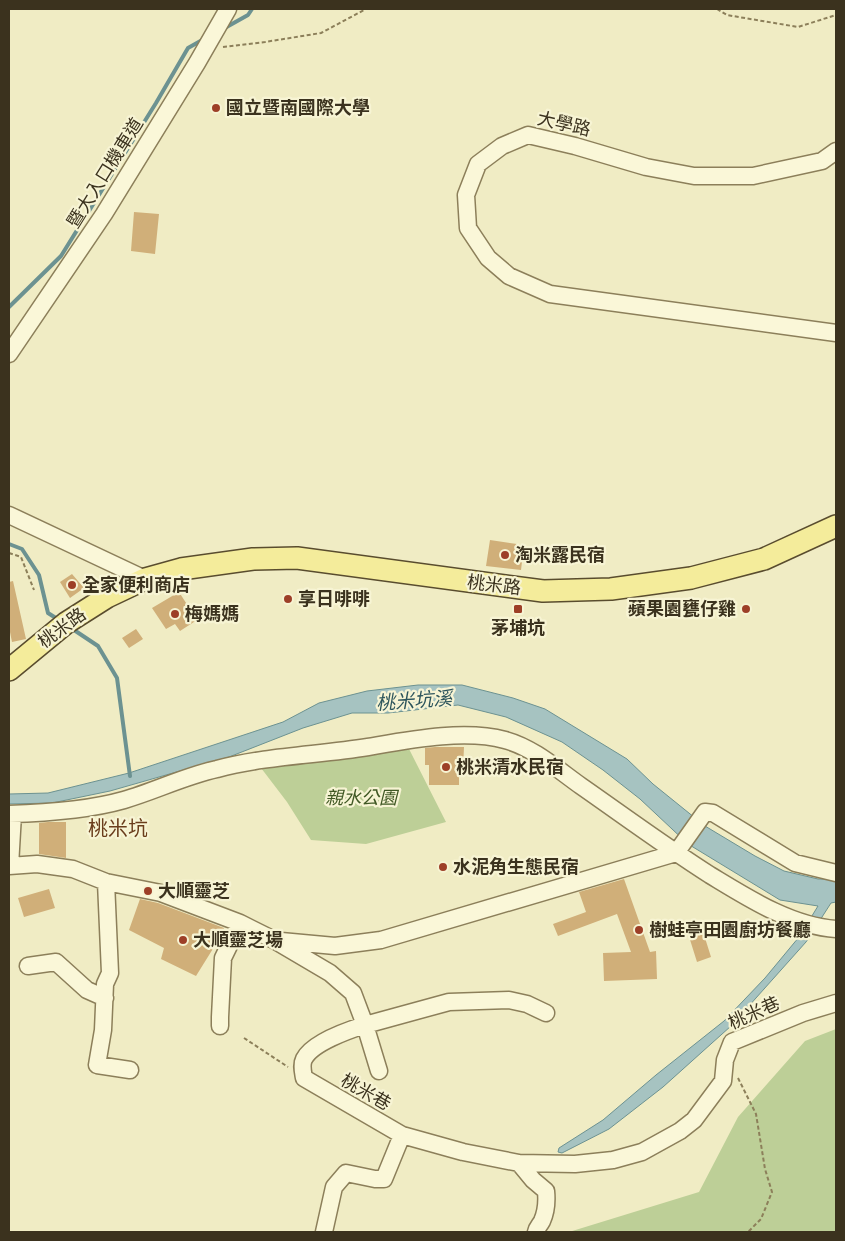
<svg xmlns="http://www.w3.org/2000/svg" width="845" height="1241" viewBox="0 0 845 1241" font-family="'Crimson Pro','Noto Sans TC',serif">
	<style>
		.green { fill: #bdcf97 }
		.water { fill: #a6c3c1; stroke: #6c9291 }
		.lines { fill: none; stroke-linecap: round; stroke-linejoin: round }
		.stream { stroke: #6c9291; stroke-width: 4 }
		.building { fill: #d0af79 }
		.minor-casing { stroke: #8c7f5a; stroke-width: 19 }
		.major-casing { stroke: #594c2e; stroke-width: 24 }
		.path { stroke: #8c7f5a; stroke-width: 2; stroke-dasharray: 4 2.5; stroke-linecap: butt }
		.minor { stroke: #faf7d8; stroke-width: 16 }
		.major { stroke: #f4ec9b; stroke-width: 21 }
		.poi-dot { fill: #9d3f27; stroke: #f7f4d4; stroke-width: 2 }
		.labels { text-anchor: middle; stroke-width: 4.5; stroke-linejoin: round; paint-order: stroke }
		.poi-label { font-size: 18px; font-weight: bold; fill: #3b321e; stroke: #f7f4d4; text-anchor: start }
		.street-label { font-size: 18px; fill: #3b321e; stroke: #f7f4d4 }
		.park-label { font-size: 18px; font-style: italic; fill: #405824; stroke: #f7f4d4 }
		.water-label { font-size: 19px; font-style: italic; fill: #2d555c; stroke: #f7f4d4 }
		.quarter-label { font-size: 20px; fill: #6a3d1c; stroke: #f7f4d4 }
	</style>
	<rect width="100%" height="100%" fill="#f0ecc4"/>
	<path class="green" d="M407 745 446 822 366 844 311 840 287 802 258 764Z
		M836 1029V1232H569L699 1192 738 1117 805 1041Z"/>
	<path class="water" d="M418 685H462L513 698 545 709 627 759 653 784 705 826 755 856 784 871 818 879H836V902L831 903 806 942 731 1026 663 1087 609 1129 562 1153 558 1152 559 1148 603 1120 656 1075 724 1021 765 978 799 937 818 906 780 900 688 844 640 799 603 770 562 742 506 717 458 705 388 713H352L303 728 229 757 110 791 52 803 9 804V794L48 793 129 773 283 722 319 703 367 691Z"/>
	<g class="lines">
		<path class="stream" d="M223 29 248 15 252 9
			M9 307 61 256 156 103 188 48 204 39
			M9 544 22 549 39 575 48 613 59 620
			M71 628 98 646 117 678 130 776"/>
	</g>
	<path class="building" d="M134 212 159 214 155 254 131 251Z
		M490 540 524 545 521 570 486 566Z
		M72 574 84 588 70 598 60 582Z
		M13 581 26 639 12 642 9 627V582Z
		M179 592 197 620 180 631 175 624 166 629 152 608Z
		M136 629 143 639 129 648 122 638Z
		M435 747H464L463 769H459V785H429V765H425V748Z
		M48 822H66V858L39 854V823Z
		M624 879 650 952 656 951 657 979 604 981 603 953 631 952 617 914 558 936 553 924 586 912 579 892Z
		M49 889 55 908 24 917 18 898Z
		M140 899 158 903 224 928V931L196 976 161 959 164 948 129 930Z
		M700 922 711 957 697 962 686 927Z"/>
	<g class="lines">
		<defs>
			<path id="minor" d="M836 151 822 161 753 176H694L646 167 575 146 528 135 502 146 478 164 466 195 468 228 488 258 509 276 550 294 836 333
				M9 354 104 214 197 63 228 9
				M9 515 145 579
				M9 814C45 813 89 810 124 800 155 791 185 776 217 769 266 756 318 755 368 747 409 740 464 729 505 740 534 748 557 769 581 786 624 816 666 847 710 875 748 898 791 926 836 929
				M9 866 37 864 73 869 106 882 161 893 240 923 274 940 330 973 353 993 365 1025C349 1030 312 1043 304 1059 301 1065 303 1072 304 1078L402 1135 463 1152 519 1163 575 1164 613 1160 642 1152 680 1131 694 1120 723 1081 725 1060 732 1042 803 1013 836 1003
				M10 866 13 814
				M106 882 110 973 105 984 103 1030 97 1065 130 1070
				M281 941 335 946 381 940 676 853 705 812 713 813 795 863 836 873
				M28 966 56 962 87 990 105 998
				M220 1026V1017L223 958 240 923
				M379 1071 365 1025 449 1002 509 1000 527 1004 546 1013
				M519 1163 533 1180 546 1191C547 1201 546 1212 542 1221 540 1225 537 1227 536 1232
				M324 1232 334 1187 346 1173 375 1179H384L402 1135"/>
			<path id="major" d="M9 670 66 623 107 597 145 579 181 569 253 559 297 558 543 591 611 589 691 578 764 559 836 526"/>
		</defs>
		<use href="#minor" class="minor-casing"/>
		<use href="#major" class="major-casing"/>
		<path class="path" d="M717 9 727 15 798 27 836 15
			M223 47 265 42 321 33 366 9
			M9 553 21 557 34 590
			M244 1038 288 1067
			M738 1078 756 1114 765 1169 772 1192 761 1219 748 1232"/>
		<use href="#minor" class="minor"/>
		<use href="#major" class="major"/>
	</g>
	<g class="poi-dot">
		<circle cx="216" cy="108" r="5"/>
		<circle cx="505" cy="555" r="5"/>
		<circle cx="72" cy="585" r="5"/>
		<circle cx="288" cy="599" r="5"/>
		<rect x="513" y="604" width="10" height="10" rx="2.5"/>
		<circle cx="746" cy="609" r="5"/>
		<circle cx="175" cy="614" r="5"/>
		<circle cx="446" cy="767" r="5"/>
		<circle cx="443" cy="867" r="5"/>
		<circle cx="148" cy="891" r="5"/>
		<circle cx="639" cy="930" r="5"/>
		<circle cx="183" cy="940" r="5"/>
	</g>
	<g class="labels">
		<g class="poi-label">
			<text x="226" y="114">國立暨南國際大學</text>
			<text x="515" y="561">淘米露民宿</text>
			<text x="82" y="591">全家便利商店</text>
			<text x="298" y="605">享日啡啡</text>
			<text x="736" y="615" text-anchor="end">蘋果園甕仔雞</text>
			<text x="185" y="620">梅媽媽</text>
			<text x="518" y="634" text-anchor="middle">茅埔坑</text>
			<text x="456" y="773">桃米清水民宿</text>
			<text x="453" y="873">水泥角生態民宿</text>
			<text x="158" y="897">大順靈芝</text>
			<text x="649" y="936">樹蛙亭田園廚坊餐廳</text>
			<text x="193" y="946">大順靈芝場</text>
		</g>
		<g class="street-label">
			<text transform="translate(564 124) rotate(13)" y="6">大學路</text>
			<text transform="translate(105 173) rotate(-58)" y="6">暨大入口機車道</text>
			<text transform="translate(494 585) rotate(7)" y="6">桃米路</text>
			<text transform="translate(62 628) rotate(-36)" y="6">桃米路</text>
			<text transform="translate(754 1013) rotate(-24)" y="6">桃米巷</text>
			<text transform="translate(366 1092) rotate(30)" y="6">桃米巷</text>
		</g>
		<g class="park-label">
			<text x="361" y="804">親水公園</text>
		</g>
		<g class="water-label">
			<text transform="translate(414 700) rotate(-4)" y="7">桃米坑溪</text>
		</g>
		<g class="quarter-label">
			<text x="118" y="835">桃米坑</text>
		</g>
	</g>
	<rect width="845" height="1241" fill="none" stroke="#3b321e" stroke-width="20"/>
</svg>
